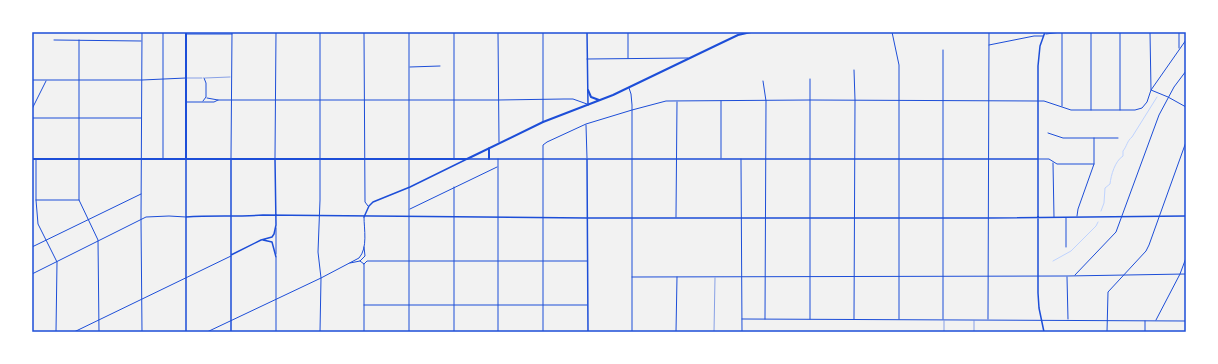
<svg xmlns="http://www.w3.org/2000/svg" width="1218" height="364" viewBox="0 0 1218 364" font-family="'Asap Condensed',sans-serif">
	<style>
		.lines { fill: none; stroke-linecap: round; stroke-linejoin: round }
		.stream { stroke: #bfd3fe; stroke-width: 1 }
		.service { stroke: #1d4ed8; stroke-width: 0.5 }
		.minor { stroke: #1d4ed8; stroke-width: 1 }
		.tertiary { stroke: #1d4ed8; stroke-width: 1.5 }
		.secondary { stroke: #1d4ed8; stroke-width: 1.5 }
		.primary { stroke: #1d4ed8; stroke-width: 2 }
		.neatline { fill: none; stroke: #1d4ed8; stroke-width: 1.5 }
	</style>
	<rect width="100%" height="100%" fill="#f2f2f2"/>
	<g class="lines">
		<path class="stream" d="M1101 211 1104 203 1105 188 1110 184C1111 175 1115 161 1123 156V151C1127 146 1127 141 1132 137L1157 97
			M1053 261 1071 251 1096 226 1098 222"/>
		<path class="service" d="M187 78H202
			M205 78 230 77
			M944 321V332
			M974 321V332
			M714 332 715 278"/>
		<path class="minor" d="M320 32V200L318 252 321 278 320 332
			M364 32 365 202 368 206
			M454 32V158
			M498 32 499 142
			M543 32V122
			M628 32V58
			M892 32 899 65V319
			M1120 32V110
			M1150 32 1151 90 1168 97 1186 107
			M1179 32V48
			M187 34H232
			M1046 34 1061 32
			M54 40 141 41
			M79 40V200L98 240 99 332
			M989 45 1034 36H1043
			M587 59 688 58
			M410 67 440 66
			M810 79V319
			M32 80H142L186 78
			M763 81 766 101 765 319
			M629 88 631 94 632 105V332
			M207 98 218 100
			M203 101 206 97V83L204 78
			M187 102H214L218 100H498L564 99H573L587 104
			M1062 106V32
			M32 109 46 81
			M1091 110V32
			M32 118H141
			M586 125 587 158
			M1048 133 1063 138H1118
			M275 158 276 32
			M721 158V101
			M36 159V200L38 224 57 262 56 332
			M163 159V32
			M231 159 232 32
			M741 159 742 332
			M1039 159H1049L1057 164H1094
			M1053 163 1054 217
			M454 187V332
			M36 200H79
			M410 209 497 167
			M1077 216 1078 209 1094 164V138
			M676 217 677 102
			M1066 218V247
			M32 247 141 194
			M276 254V228
			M360 261 364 264V332
			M350 263 360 261 365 256 364 247
			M364 264 367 261H587
			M32 274 146 217 169 216 186 217
			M1075 275 1116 232 1159 115 1174 87 1186 71
			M632 277 1067 276 1186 274
			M1067 277 1068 319
			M364 305H587
			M742 319 1186 321
			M854 319 855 100 854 70
			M943 319V50
			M988 319 989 32
			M1156 320 1180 274 1186 258
			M1145 321V332
			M74 332 231 256
			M142 332 141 219 142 32
			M207 332 321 278 359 258C368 248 364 229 364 217
			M276 332V258
			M409 332V32
			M498 332V159
			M543 332V145L547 142 586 124 632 110 666 101 810 100 1038 101H1044L1071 110H1135L1142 108 1147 102 1151 90 1186 40
			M676 332 677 277
			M1107 332 1108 292 1146 251 1149 245 1186 142"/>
		<path class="tertiary" d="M587 159 588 332
			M364 217 369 206 373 202 410 187 467 159H1038"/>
		<path class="secondary" d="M587 32 588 105
			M186 159V332
			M231 159V332
			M186 217C212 215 237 217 263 215L587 218H988L1186 216
			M263 240 272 242 276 257
			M231 255 261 240 272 237 274 234 276 225 275 159
			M1044 332 1039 308 1038 293V66L1040 46 1045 32"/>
		<path class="primary" d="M588 90 591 97 599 100
			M489 148V159
			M32 159H467L543 122 613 95 717 45 738 35 751 32
			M186 159V32"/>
	</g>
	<rect width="1218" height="364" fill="none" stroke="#ffffff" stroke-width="66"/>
	<rect x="33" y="33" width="1152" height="298" class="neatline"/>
</svg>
